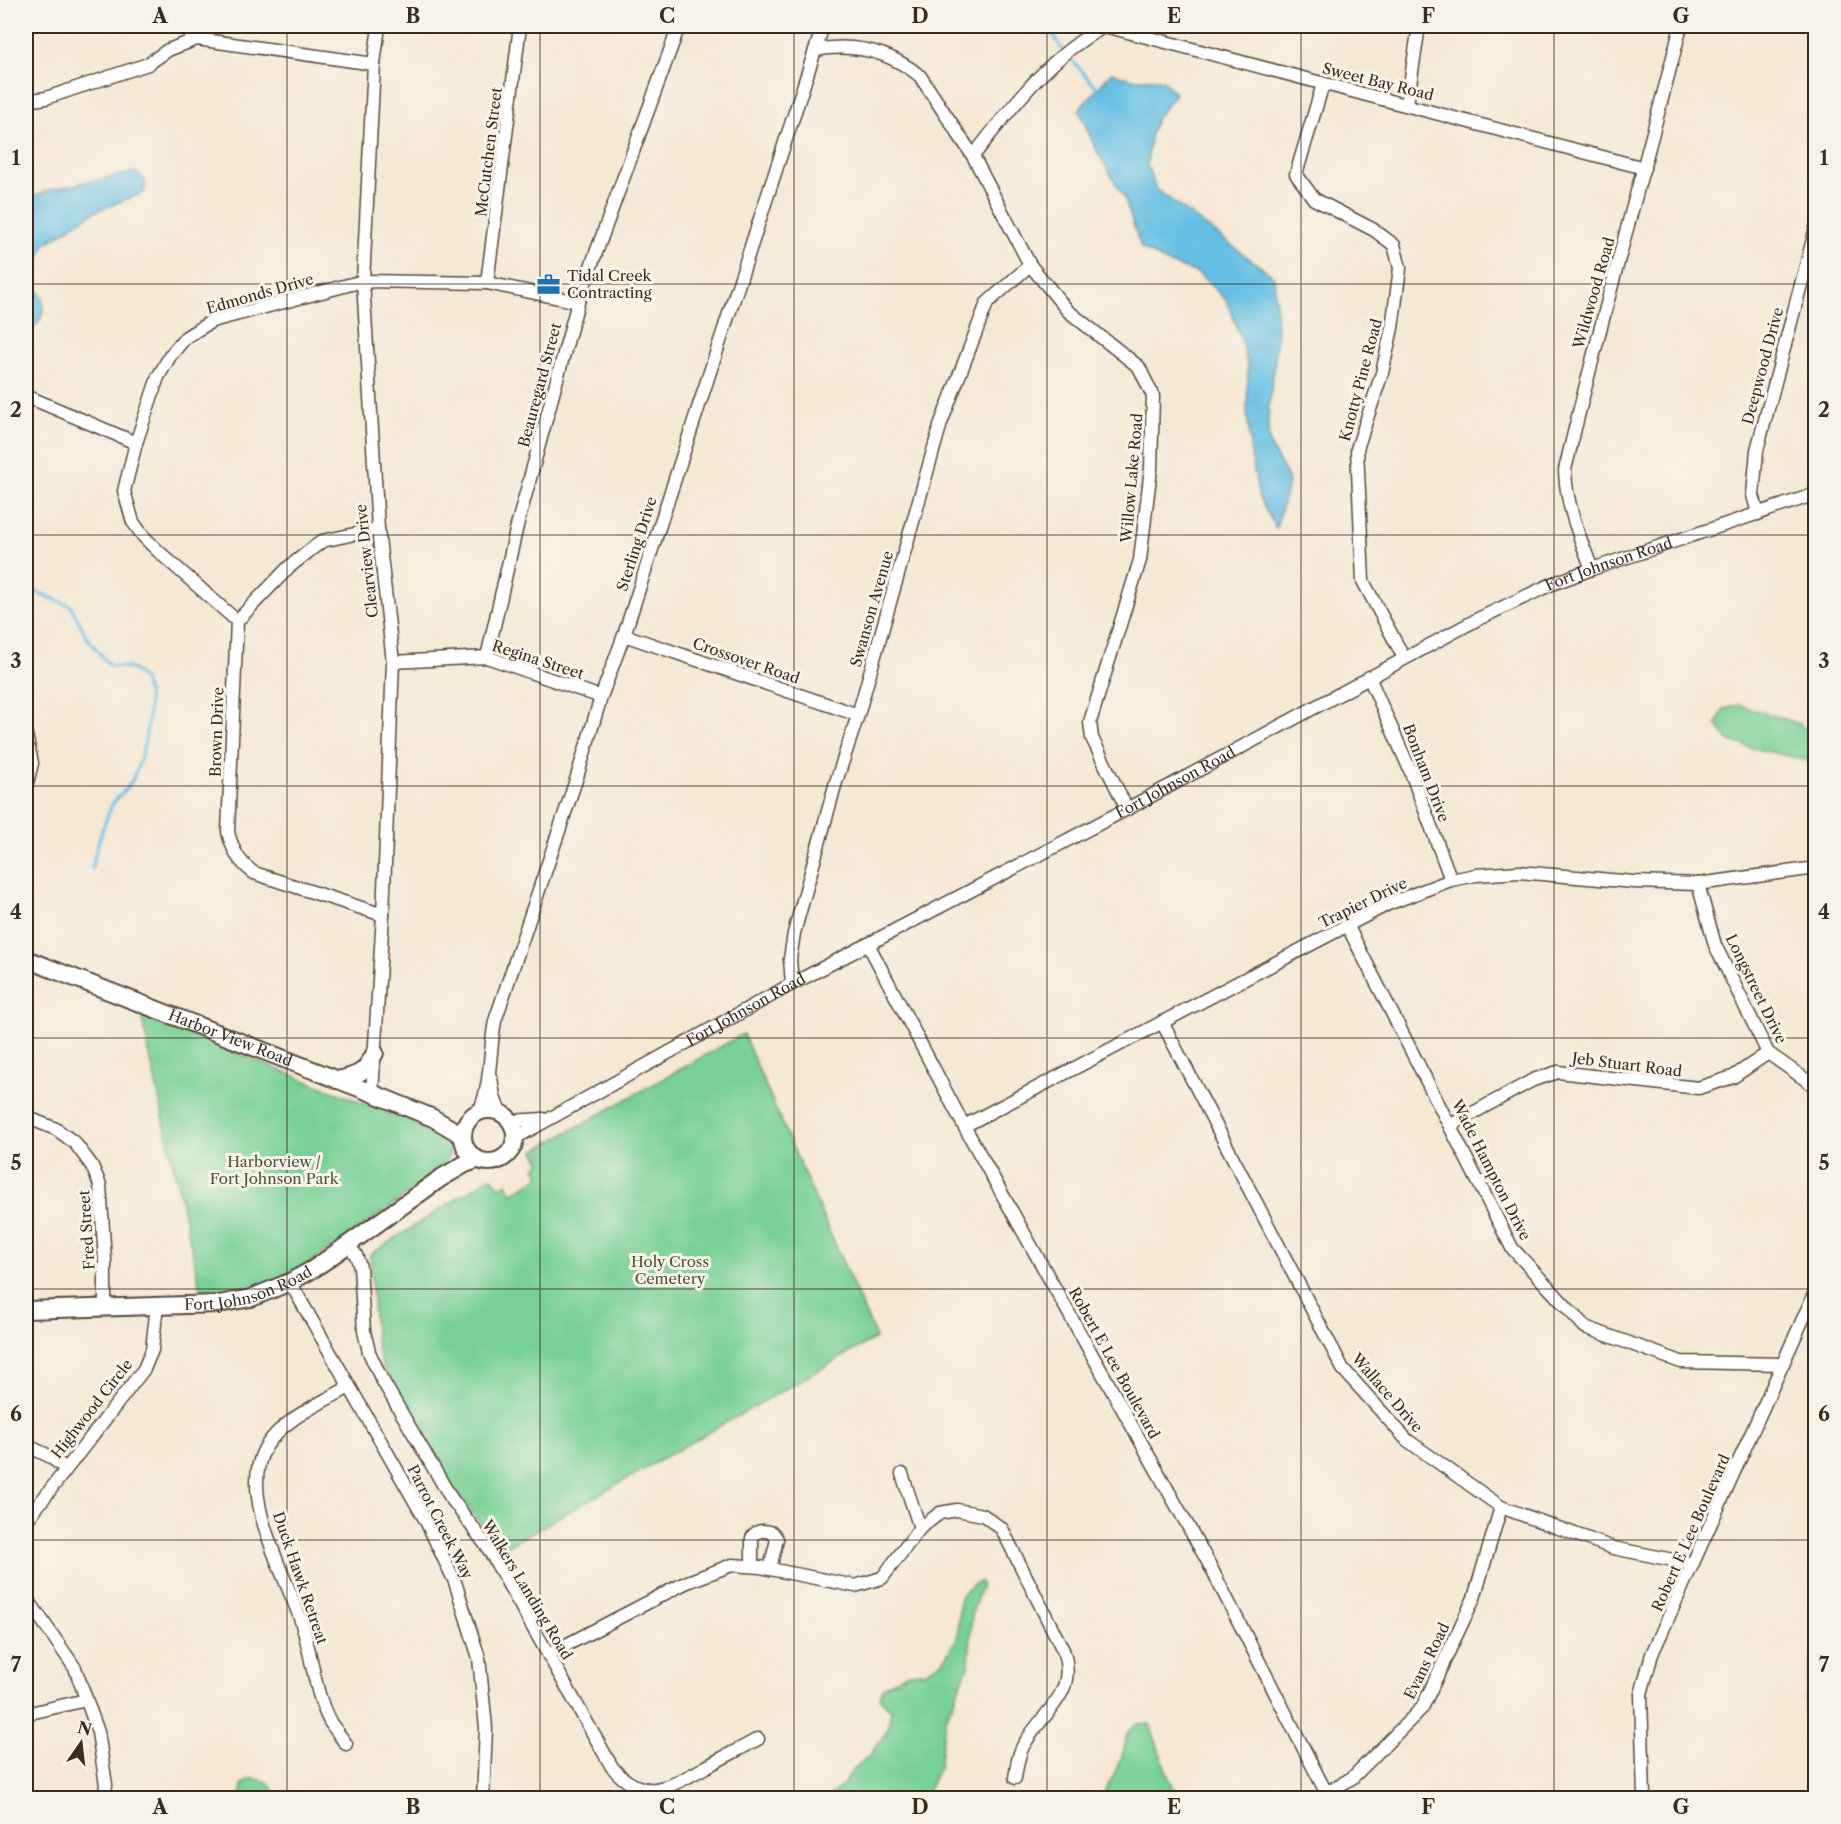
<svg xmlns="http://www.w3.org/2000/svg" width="1841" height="1824" viewBox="0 0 1841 1824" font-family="'Libre Caslon Text',serif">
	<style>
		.green { fill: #77d095; stroke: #597d5a; stroke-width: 1.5 }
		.water { fill: #66bfe4; stroke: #507481; stroke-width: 1.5 }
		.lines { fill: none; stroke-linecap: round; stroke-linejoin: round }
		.stream { stroke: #66bfe4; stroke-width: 3 }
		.minor-casing { stroke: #574639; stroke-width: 15 }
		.major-casing { stroke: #574639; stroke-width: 20 }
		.minor { stroke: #fff; stroke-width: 12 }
		.major { stroke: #fff; stroke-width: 16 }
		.grid { fill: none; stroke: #3b2a1e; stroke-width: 1.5; stroke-opacity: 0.55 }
		.labels { text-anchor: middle; stroke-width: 6; stroke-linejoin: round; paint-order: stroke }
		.street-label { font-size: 15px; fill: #3b2a1e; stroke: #f7f3e8 }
		.poi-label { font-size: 15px; fill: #3b2a1e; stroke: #f7f3e8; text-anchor: start }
		.park-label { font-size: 15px; fill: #4a543c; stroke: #f7f3e8 }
		.neatline { fill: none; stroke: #3b2a1e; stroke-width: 2 }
		.grid-label { font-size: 20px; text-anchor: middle; font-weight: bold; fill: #3b2a1e }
	</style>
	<rect width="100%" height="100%" fill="#f7f3e8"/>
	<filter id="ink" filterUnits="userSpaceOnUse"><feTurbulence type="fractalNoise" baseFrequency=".0167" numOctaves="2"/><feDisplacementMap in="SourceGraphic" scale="12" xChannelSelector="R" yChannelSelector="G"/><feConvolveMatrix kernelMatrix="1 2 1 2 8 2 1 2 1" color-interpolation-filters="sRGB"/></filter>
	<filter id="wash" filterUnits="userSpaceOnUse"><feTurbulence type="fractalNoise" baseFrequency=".008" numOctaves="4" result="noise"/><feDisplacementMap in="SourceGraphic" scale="24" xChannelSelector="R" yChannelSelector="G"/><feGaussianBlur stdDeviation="1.35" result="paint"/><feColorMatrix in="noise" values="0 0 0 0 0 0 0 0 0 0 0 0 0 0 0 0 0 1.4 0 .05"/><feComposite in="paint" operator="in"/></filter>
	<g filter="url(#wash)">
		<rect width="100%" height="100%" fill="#f5e8d4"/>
		<path class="green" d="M1739 705 1800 724 1815 738V762L1748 747 1728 740 1716 724 1724 709Z
			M141 1015 398 1117C409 1114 415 1118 425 1122 453 1133 459 1146 439 1171 384 1210 323 1262 261 1287 243 1295 222 1296 202 1297Z
			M743 1034 876 1338 501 1550 451 1486 383 1368 378 1353 375 1334 370 1256 372 1253 491 1177 500 1187 507 1183 512 1193 540 1177 535 1167 541 1163 534 1151Z
			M980 1581 982 1586 972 1612 969 1664 945 1722 939 1767 924 1798H827L844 1784 853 1769 871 1754 888 1729 891 1710 879 1697 883 1687 906 1674 926 1671 943 1661 957 1638 960 1597 971 1586Z
			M1815 1647V1798H1808C1809 1781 1806 1764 1805 1746 1804 1713 1806 1679 1815 1647Z
			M1136 1724H1150L1168 1776 1179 1798H1101C1112 1778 1125 1757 1127 1733Z
			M250 1779C269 1779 269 1782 277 1798H241L242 1785Z"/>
		<path class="water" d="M1112 72C1119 75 1128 79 1136 79 1158 79 1160 74 1175 94L1156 119 1150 137 1147 165 1156 189 1274 277C1276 300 1278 324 1276 347 1275 378 1265 408 1269 440 1272 456 1285 466 1289 481L1276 528 1259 498 1251 455 1247 411 1248 367 1241 338 1226 300 1198 273 1168 263 1141 248 1125 199 1095 148 1079 110Z
			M136 172C145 178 147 183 144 193L94 212 45 244C40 256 34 272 36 285 36 290 40 293 42 297 47 310 40 323 31 330L26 324V196H34L52 189Z"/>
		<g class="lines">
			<path class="stream" d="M1048 26 1063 51
				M1068 56 1097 88
				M26 590 39 593 71 606 88 639 110 666C118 667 126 666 133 670 162 686 144 759 131 782 126 792 116 796 111 807 103 827 95 848 92 869"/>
		</g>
	</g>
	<g filter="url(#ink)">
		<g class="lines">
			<defs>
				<g id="minor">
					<path d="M194 26 197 39"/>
					<path d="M1105 26 1644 168"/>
					<path d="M815 50C854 43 889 51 920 76L973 156 1030 265 1068 311 1139 367 1153 396 1151 468 1140 560 1090 722 1092 738 1127 809"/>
					<path d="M1323 84 1296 174 1314 199 1374 230 1394 245 1400 268 1392 328 1382 373 1357 449 1363 581 1404 658"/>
					<path d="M26 101 46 98 148 64 168 50 197 39 374 64"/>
					<path d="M1407 104 1419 26"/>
					<path d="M973 156C1012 107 1049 56 1105 26"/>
					<path d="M487 283 520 26"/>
					<path d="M26 396 136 443"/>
					<path d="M1758 514 1753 495 1757 450 1816 228"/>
					<path d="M378 529 322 541 289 567 237 621 228 832C233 851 238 861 254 873L383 915"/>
					<path d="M1592 569C1579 536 1566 505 1565 470 1600 321 1643 174 1681 26"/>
					<path d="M237 621 158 551 143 536 133 522 124 491 136 443 158 377 170 356 186 337 212 321 363 281 487 283 578 302"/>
					<path d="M624 635 858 715"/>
					<path d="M487 657 517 526 578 302 679 26"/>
					<path d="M393 662 487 657 601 697"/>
					<path d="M1369 677 1410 770 1451 880"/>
					<path d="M26 735 32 763 26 787"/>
					<path d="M1698 884 1715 945 1768 1053 1816 1087"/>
					<path d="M1347 925 1512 1248 1585 1327 1681 1362 1783 1364"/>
					<path d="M868 944 964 1126 1207 1560 1329 1798"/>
					<path d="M792 984 790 959 794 933 836 782 858 715 941 423 987 303 1030 265"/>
					<path d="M1162 1022 1343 1369 1407 1440 1501 1507 1613 1548 1693 1564"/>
					<path d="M491 1078 494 1097 500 1112"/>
					<path d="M372 1093 383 915 393 662 378 529 363 281 374 64 379 26"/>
					<path d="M479 1112C492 1083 489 1051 495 1021L577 777 601 697 624 635 823 26"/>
					<path d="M26 1117 56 1129 75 1143 92 1166 100 1185 105 1260V1307"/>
					<path d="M511 1121 543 1119"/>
					<path d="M1451 1125 1533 1080 1558 1072 1698 1088 1733 1077 1768 1053"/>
					<path d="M964 1126 1388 904 1451 880 1476 875 1519 872 1634 882 1698 884 1816 868"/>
					<path id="s1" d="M515 1138 792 984 1127 809 1478 619 1552 584 1592 569 1816 494"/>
					<path d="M348 1245 356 1255 360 1267 364 1331 369 1352 381 1378 451 1498 488 1548 612 1767C644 1805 669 1787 704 1768 722 1758 740 1749 758 1739"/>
					<path d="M290 1282 426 1521 455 1582 479 1658 486 1728 483 1798"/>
					<path d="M26 1445 49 1456 65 1468"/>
					<path d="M902 1474 920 1528"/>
					<path d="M26 1521 144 1369 152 1350 157 1305"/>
					<path d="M752 1566V1538C756 1529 764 1530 773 1533L777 1539 770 1569"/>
					<path d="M26 1597 75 1668 98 1732 106 1785 104 1798"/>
					<path d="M549 1654 685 1583 732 1565 760 1567 855 1586 882 1578 920 1528 940 1513 957 1510 983 1515 1002 1529 1063 1650C1078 1694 1045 1709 1025 1743 1018 1753 1017 1766 1015 1778"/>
					<path d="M26 1714 86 1700"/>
					<path d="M346 1744C341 1737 335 1729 330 1722 314 1692 312 1654 301 1621 286 1575 238 1496 265 1448 282 1419 320 1404 349 1387"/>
					<path d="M1326 1793 1352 1778 1422 1708 1474 1598 1501 1507"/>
					<path d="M1644 1798 1641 1694 1652 1654 1816 1290"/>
				</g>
				<g id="major">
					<path id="s2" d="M26 959 372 1093 433 1118 455 1131 463 1137"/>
					<path d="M337 1080C360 1075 364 1073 375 1053"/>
					<circle cx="489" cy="1136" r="26"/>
					<path id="s3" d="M26 1310 218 1304 251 1298 290 1282 315 1268 441 1178 465 1164 477 1160"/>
				</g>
			</defs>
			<use href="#minor" class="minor-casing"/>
			<use href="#major" class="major-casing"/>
			<use href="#minor" class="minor"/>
			<use href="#major" class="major"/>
		</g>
	</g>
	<path class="grid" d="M287 26V1798M540 26V1798M794 26V1798M1047 26V1798M1301 26V1798M1554 26V1798M26 284H1816M26 535H1816M26 786H1816M26 1038H1816M26 1289H1816M26 1540H1816"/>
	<defs>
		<symbol id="office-bare" viewBox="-9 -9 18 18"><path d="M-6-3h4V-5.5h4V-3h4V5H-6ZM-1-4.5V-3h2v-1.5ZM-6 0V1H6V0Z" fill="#1f6fb2" stroke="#f7f3e8" stroke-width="2.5" paint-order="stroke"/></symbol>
	</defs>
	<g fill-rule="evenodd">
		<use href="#office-bare" x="532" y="268" width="33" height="33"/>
	</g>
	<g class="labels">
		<g class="street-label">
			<text transform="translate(1378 82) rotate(14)" y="5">Sweet Bay Road</text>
			<text transform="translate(489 152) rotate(-83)" y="5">McCutchen Street</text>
			<text transform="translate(1594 293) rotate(-74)" y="5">Wildwood Road</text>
			<text transform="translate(260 294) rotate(-16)" y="5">Edmonds Drive</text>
			<text transform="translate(1763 366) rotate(-75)" y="5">Deepwood Drive</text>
			<text transform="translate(1361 380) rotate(-75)" y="5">Knotty Pine Road</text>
			<text transform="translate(540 385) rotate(-75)" y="5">Beauregard Street</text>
			<text transform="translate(1132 478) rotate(-85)" y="5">Willow Lake Road</text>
			<text transform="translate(637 544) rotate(-72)" y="5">Sterling Drive</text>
			<text transform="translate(367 561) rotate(-96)" y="5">Clearview Drive</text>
			<text dy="5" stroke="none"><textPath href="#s1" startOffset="1236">Fort Johnson Road</textPath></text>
			<text transform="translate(872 609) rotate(-74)" y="5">Swanson Avenue</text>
			<text transform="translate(538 660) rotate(18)" y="5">Regina Street</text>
			<text transform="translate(746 661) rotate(19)" y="5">Crossover Road</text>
			<text transform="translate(217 732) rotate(-88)" y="5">Brown Drive</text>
			<text transform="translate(1426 773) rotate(69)" y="5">Bonham Drive</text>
			<text dy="5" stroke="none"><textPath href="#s1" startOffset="750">Fort Johnson Road</textPath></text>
			<text transform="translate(1363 903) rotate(-26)" y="5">Trapier Drive</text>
			<text transform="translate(1756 989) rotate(64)" y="5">Longstreet Drive</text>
			<text dy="5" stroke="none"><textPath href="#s1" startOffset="264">Fort Johnson Road</textPath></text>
			<text dy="5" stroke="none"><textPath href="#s2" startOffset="219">Harbor View Road</textPath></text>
			<text transform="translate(1627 1065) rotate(7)" y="5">Jeb Stuart Road</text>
			<text transform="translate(1491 1170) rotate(63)" y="5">Wade Hampton Drive</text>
			<text transform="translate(87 1230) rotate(-94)" y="5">Fred Street</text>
			<text dy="5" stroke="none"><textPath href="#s3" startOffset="225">Fort Johnson Road</textPath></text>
			<text transform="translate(1114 1363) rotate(61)" y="5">Robert E Lee Boulevard</text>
			<text transform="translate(1387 1393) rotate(49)" y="5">Wallace Drive</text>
			<text transform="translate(92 1409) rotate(-52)" y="5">Highwood Circle</text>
			<text transform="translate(440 1522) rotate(63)" y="5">Parrot Creek Way</text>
			<text transform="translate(1691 1533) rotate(-66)" y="5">Robert E Lee Boulevard</text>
			<text transform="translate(300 1578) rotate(71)" y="5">Duck Hawk Retreat</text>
			<text transform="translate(527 1590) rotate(59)" y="5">Walkers Landing Road</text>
			<text transform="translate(1427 1661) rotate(-64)" y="5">Evans Road</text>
		</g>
		<g class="poi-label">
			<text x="567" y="281">Tidal Creek<tspan x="567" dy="17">Contracting</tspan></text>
		</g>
		<g class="park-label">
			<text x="274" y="1167">Harborview /<tspan x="274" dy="17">Fort Johnson Park</tspan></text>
			<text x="670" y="1267">Holy Cross<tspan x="670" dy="17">Cemetery</tspan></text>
		</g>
	</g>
	<rect width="1841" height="1824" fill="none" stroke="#f7f3e8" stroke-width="66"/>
	<g transform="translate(81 1743) rotate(14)" stroke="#f7f3e8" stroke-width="4.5" paint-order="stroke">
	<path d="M0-4.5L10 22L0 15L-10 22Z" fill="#3b2a1e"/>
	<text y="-9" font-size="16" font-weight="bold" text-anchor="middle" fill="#3b2a1e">N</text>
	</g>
	<rect x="33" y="33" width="1775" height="1758" class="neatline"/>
	<g class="grid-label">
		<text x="160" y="23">A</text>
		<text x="413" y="23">B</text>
		<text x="667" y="23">C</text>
		<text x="920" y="23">D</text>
		<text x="1174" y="23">E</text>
		<text x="1428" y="23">F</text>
		<text x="1681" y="23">G</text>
		<text x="16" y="165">1</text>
		<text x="1824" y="165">1</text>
		<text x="16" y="417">2</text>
		<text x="1824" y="417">2</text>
		<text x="16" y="668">3</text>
		<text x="1824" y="668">3</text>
		<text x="16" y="919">4</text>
		<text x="1824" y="919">4</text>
		<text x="16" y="1170">5</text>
		<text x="1824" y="1170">5</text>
		<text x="16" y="1421">6</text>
		<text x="1824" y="1421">6</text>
		<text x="16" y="1672">7</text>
		<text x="1824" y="1672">7</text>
		<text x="160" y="1814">A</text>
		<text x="413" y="1814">B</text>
		<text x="667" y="1814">C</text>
		<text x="920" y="1814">D</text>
		<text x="1174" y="1814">E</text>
		<text x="1428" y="1814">F</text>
		<text x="1681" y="1814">G</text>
	</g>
</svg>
